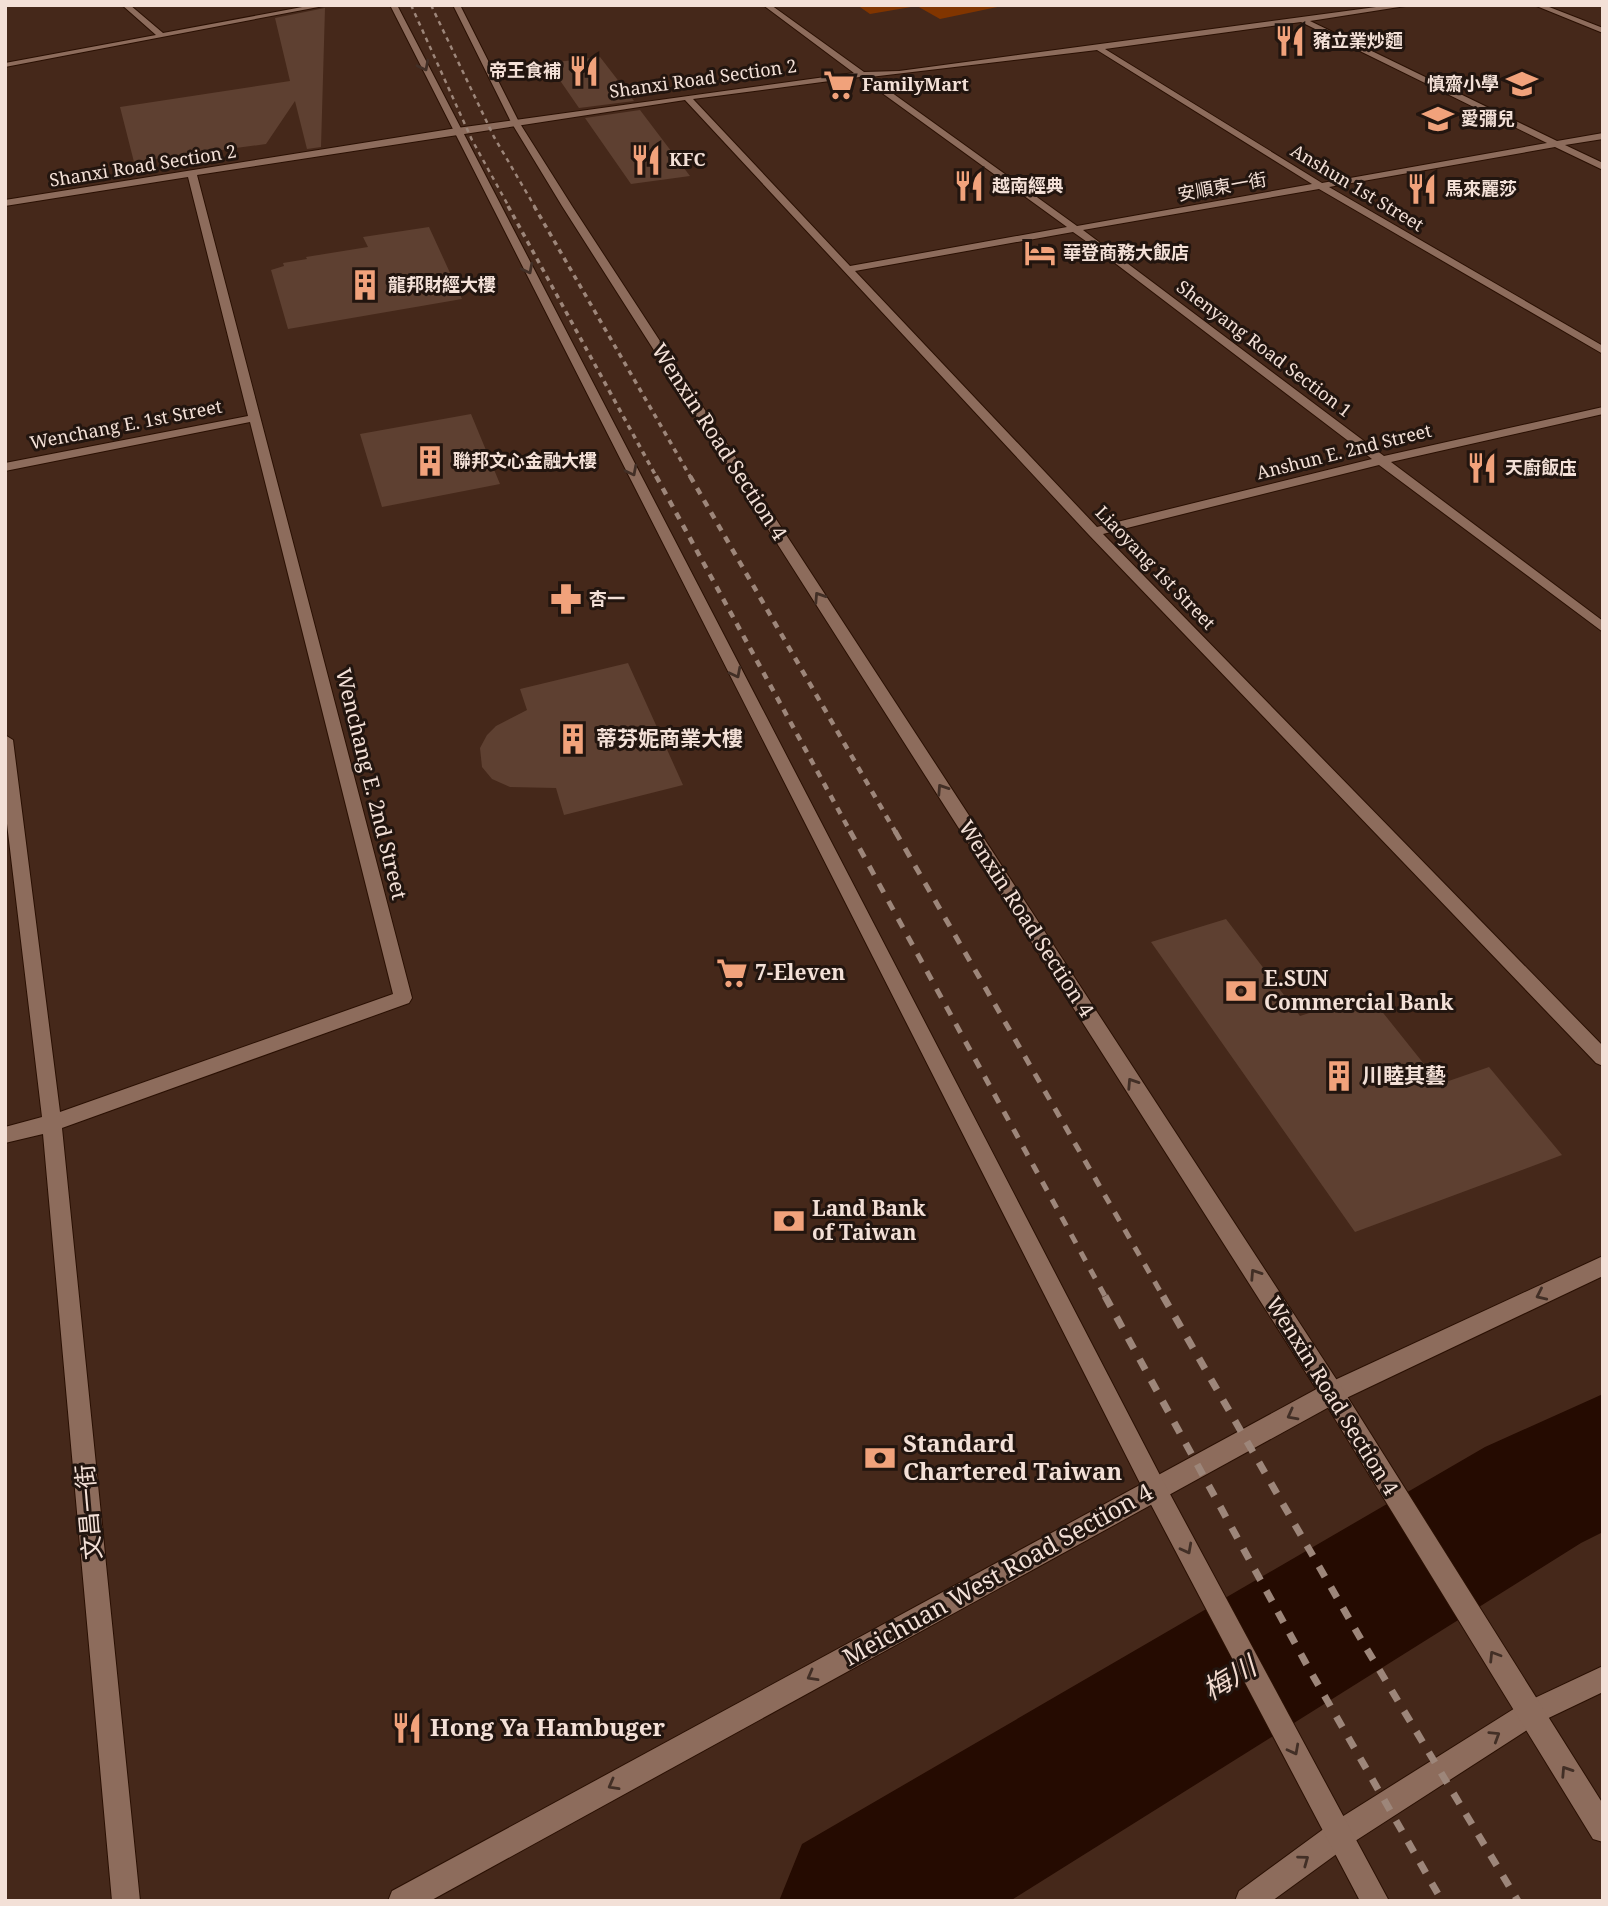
<svg xmlns="http://www.w3.org/2000/svg" width="1608" height="1906" viewBox="0 0 1608 1906" font-family="'Noto Serif','Noto Sans TC',serif">
	<style>
		.green { fill: #813500 }
		.lines { fill: none; stroke-linecap: round; stroke-linejoin: round }
		.river { fill: #250b01; fill-rule: evenodd }
		.building { fill: #5e4031 }
		.street-casing { stroke: #2a1003; stroke-width: 2 }
		.secondary-casing { stroke: #2a1003; stroke-width: 2 }
		.street { fill: #8d6c5c; fill-rule: evenodd }
		.secondary { fill: #8d6c5c; fill-rule: evenodd }
		.rail-far4 { stroke: #9d867a; stroke-width: 2.5; stroke-dasharray: 4.5 4.5; stroke-linecap: butt }
		.rail-far3 { stroke: #9d867a; stroke-width: 3.5; stroke-dasharray: 5 5; stroke-linecap: butt }
		.rail-far2 { stroke: #9d867a; stroke-width: 4.5; stroke-dasharray: 7 7; stroke-linecap: butt }
		.rail-far1 { stroke: #9d867a; stroke-width: 5; stroke-dasharray: 10 10; stroke-linecap: butt }
		.rail { stroke: #9d867a; stroke-width: 7; stroke-dasharray: 12 12; stroke-linecap: butt }
		.oneway { stroke: #422f26 }
		.labels { text-anchor: middle; stroke-width: 6; stroke-linejoin: round; paint-order: stroke }
		.far-poi-label { font-size: 18px; font-weight: bold; fill: #f3e0d7; stroke: #22150f; text-anchor: start }
		.far-street-label { font-size: 18px; fill: #f3e0d7; stroke: #22150f }
		.street-label { font-size: 21px; fill: #f3e0d7; stroke: #22150f }
		.poi-label { font-size: 21px; font-weight: bold; fill: #f3e0d7; stroke: #22150f; text-anchor: start }
		.near-poi-label { font-size: 24px; font-weight: bold; fill: #f3e0d7; stroke: #22150f; text-anchor: start }
		.near-street-label { font-size: 24px; fill: #f3e0d7; stroke: #22150f }
		.near-water-label { font-size: 28px; font-style: italic; fill: #f1d9ce; stroke: #22150f }
	</style>
	<rect width="100%" height="100%" fill="#45281a"/>
	<path class="green" d="M857 5H1007L940 19 917 6 870 14Z"/>
	<g class="lines">
		<path class="river" d="M1603 1394V1532L1581 1543 1010 1901H779L802 1844 1485 1447Z"/>
	</g>
	<path class="building" d="M325 8 321 147 307 149 295 101 266 144 134 162 120 107 290 81 275 18Z
		M600 57 634 101 579 108 548 63Z
		M640 110 690 176 631 184 585 118Z
		M429 227 462 299 288 329 271 270 284 266 283 263 307 259 306 257 368 247 363 237Z
		M471 414 500 484 382 507 360 434Z
		M628 663 683 785 564 815 556 788 510 787 492 779 482 767 480 748 487 735 496 726 527 710 520 689Z
		M1226 919 1300 1016 1368 994 1440 1084 1489 1067 1562 1155 1355 1232 1151 942Z"/>
	<g class="lines">
		<defs>
			<path id="street" d="M122 5H130L163 33 313 5H329L5 67V63L156 35Z
				M763 5H771L864 72 899 71 1391 5H1412L1310 21 1557 141 1603 133V139L1565 145 1603 163V170L1555 147 1329 187 1603 346V354L1319 189 1083 230 1384 456 1603 407V414L1391 462 1603 621V632L1379 465 1103 534 1603 1046V1066L1596 1063 1089 535 685 100 197 175 412 998 409 1003 62 1128 140 1901H112L43 1134 5 1143V1127L42 1117 5 807V735L13 740 60 1112 393 994 250 422 5 471V463L248 416 188 177 5 206V200L457 128 854 73ZM1301 22 1547 143 1322 183 1105 49ZM1097 50 1312 184 1077 226 870 77ZM860 77 1067 227 850 266 693 99ZM1073 232 1090 244 1372 459 1097 527 855 271Z
				M1534 5H1544L1603 28V33Z
				M1603 1256V1276L1340 1401 430 1901H388L392 1891 1324 1385Z
				M1603 1666V1692L1538 1723 1349 1845 1272 1901H1235L1239 1891 1329 1825 1520 1705Z"/>
			<path id="secondary" d="M390 5H397L1163 1481 1389 1901H1360L1147 1497Z
				M453 5H460L519 122 572 206 1340 1385 1603 1804V1842L1593 1839 1324 1401 562 206 511 122Z"/>
		</defs>
		<use href="#street" class="street-casing"/>
		<use href="#secondary" class="secondary-casing"/>
		<use href="#street" class="street"/>
		<use href="#secondary" class="secondary"/>
		<path class="rail-far4" d="M411 5 472 140 509 207
			M431 5 494 137 535 207"/>
		<path class="rail-far3" d="M508 206 657 478
			M534 206 691 478"/>
		<path class="rail-far2" d="M656 476 851 833
			M690 476 896 833"/>
		<path class="rail-far1" d="M850 831 1106 1298
			M895 831 1164 1298"/>
		<path class="rail" d="M1105 1296 1308 1667 1442 1901
			M1163 1296 1362 1641 1518 1901"/>
	</g>
	<defs><path id="oneway-chevron" d="M-2-3.5L2.5 0L-2 3.5" fill="none" stroke-width="1.6" stroke-linecap="round" stroke-linejoin="round" transform="scale(1.75)"/></defs>
	<g class="oneway">
		<use href="#oneway-chevron" transform="translate(424 66) rotate(63)"/>
		<use href="#oneway-chevron" transform="translate(528 269) rotate(63)"/>
		<use href="#oneway-chevron" transform="translate(632 471) rotate(63)"/>
		<use href="#oneway-chevron" transform="translate(819 597) rotate(-123)"/>
		<use href="#oneway-chevron" transform="translate(736 673) rotate(63)"/>
		<use href="#oneway-chevron" transform="translate(942 789) rotate(-123)"/>
		<use href="#oneway-chevron" transform="translate(1132 1083) rotate(-123)"/>
		<use href="#oneway-chevron" transform="translate(1255 1274) rotate(-123)"/>
		<use href="#oneway-chevron" transform="translate(1541 1295) rotate(155)"/>
		<use href="#oneway-chevron" transform="translate(1292 1415) rotate(152)"/>
		<use href="#oneway-chevron" transform="translate(1187 1549) rotate(62)"/>
		<use href="#oneway-chevron" transform="translate(1494 1656) rotate(-122)"/>
		<use href="#oneway-chevron" transform="translate(812 1676) rotate(151)"/>
		<use href="#oneway-chevron" transform="translate(1495 1736) rotate(-32)"/>
		<use href="#oneway-chevron" transform="translate(1294 1750) rotate(62)"/>
		<use href="#oneway-chevron" transform="translate(1566 1771) rotate(-123)"/>
		<use href="#oneway-chevron" transform="translate(613 1785) rotate(151)"/>
		<use href="#oneway-chevron" transform="translate(1304 1860) rotate(-36)"/>
	</g>
	<defs>
		<symbol id="restaurant-bare" viewBox="-9 -9 18 18"><path d="M-5-6h1v4h1v-4h1v4h1v-4h1v5L-1.5 .5V6h-2V.5L-5-1ZM5-6V6H3V1.5H1.5Q1.5-4 5-6Z" fill="#f1a27b" stroke="#22150f" stroke-width="2.5" paint-order="stroke"/></symbol>
		<symbol id="school-bare" viewBox="-9 -9 18 18"><path d="M0-5L7-2L0 1L-7-2ZM-4 1L0 2.5L4 1V4Q0 6-4 4Z" fill="#f1a27b" stroke="#22150f" stroke-width="2.5" paint-order="stroke"/></symbol>
		<symbol id="supermarket-bare" viewBox="-9 -9 18 18"><path d="M-6-5.5h2.5l.6 2H6L4.5 2H-2.5L-4.4-4H-6ZM-1.5 3.2a1.3 1.3 0 1 0 .1 0ZM3 3.2a1.3 1.3 0 1 0 .1 0Z" fill="#f1a27b" stroke="#22150f" stroke-width="2.5" paint-order="stroke"/></symbol>
		<symbol id="hotel-bare" viewBox="-9 -9 18 18"><path d="M-6-4.5h1.5V1H6V5H4.5V3h-9V5H-6ZM-4 0a1.8 1.8 0 1 1 3.6 0ZM.5 0V-2.5h3Q6-2.5 6 0Z" fill="#f1a27b" stroke="#22150f" stroke-width="2.5" paint-order="stroke"/></symbol>
		<symbol id="building-bare" viewBox="-9 -9 18 18"><path d="M-4-6H4V6H1V3H-1V6H-4ZM-2.5-4.3h1.7v1.8h-1.7ZM.8-4.3h1.7v1.8H.8ZM-2.5-1h1.7V.8h-1.7ZM.8-1h1.7V.8H.8Z" fill="#f1a27b" stroke="#22150f" stroke-width="2.5" paint-order="stroke"/></symbol>
		<symbol id="pharmacy-bare" viewBox="-9 -9 18 18"><path d="M-2-6h4v4h4v4h-4v4h-4v-4h-4v-4h4Z" fill="#f1a27b" stroke="#22150f" stroke-width="2.5" paint-order="stroke"/></symbol>
		<symbol id="bank-bare" viewBox="-9 -9 18 18"><path d="M-6-4H6V4H-6ZM0-2.3a2.3 2.3 0 1 0 0 4.6a2.3 2.3 0 1 0 0-4.6Z" fill="#f1a27b" stroke="#22150f" stroke-width="2.5" paint-order="stroke"/></symbol>
	</defs>
	<g fill-rule="evenodd">
		<use href="#restaurant-bare" x="1268" y="19" width="44" height="44"/>
		<use href="#restaurant-bare" x="562" y="49" width="44" height="44"/>
		<use href="#school-bare" x="1500" y="62" width="44" height="44"/>
		<use href="#supermarket-bare" x="817" y="63" width="44" height="44"/>
		<use href="#school-bare" x="1416" y="97" width="44" height="44"/>
		<use href="#restaurant-bare" x="624" y="138" width="44" height="44"/>
		<use href="#restaurant-bare" x="947" y="164" width="44" height="44"/>
		<use href="#restaurant-bare" x="1400" y="167" width="44" height="44"/>
		<use href="#hotel-bare" x="1018" y="231" width="44" height="44"/>
		<use href="#building-bare" x="343" y="263" width="44" height="44"/>
		<use href="#building-bare" x="408" y="439" width="44" height="44"/>
		<use href="#restaurant-bare" x="1460" y="446" width="44" height="44"/>
		<use href="#pharmacy-bare" x="544" y="577" width="44" height="44"/>
		<use href="#building-bare" x="551" y="717" width="44" height="44"/>
		<use href="#supermarket-bare" x="710" y="951" width="44" height="44"/>
		<use href="#bank-bare" x="1219" y="969" width="44" height="44"/>
		<use href="#building-bare" x="1317" y="1054" width="44" height="44"/>
		<use href="#bank-bare" x="767" y="1199" width="44" height="44"/>
		<use href="#bank-bare" x="858" y="1436" width="44" height="44"/>
		<use href="#restaurant-bare" x="385" y="1706" width="44" height="44"/>
	</g>
	<g class="labels">
		<g class="far-poi-label">
			<text x="1313" y="47">豬立業炒麵</text>
			<text x="561" y="77" text-anchor="end">帝王食補</text>
			<text x="1499" y="90" text-anchor="end">慎齋小學</text>
			<text x="862" y="91">FamilyMart</text>
			<text x="1461" y="125">愛彌兒</text>
			<text x="669" y="166">KFC</text>
			<text x="992" y="192">越南經典</text>
			<text x="1445" y="195">馬來麗莎</text>
			<text x="1063" y="259">華登商務大飯店</text>
			<text x="388" y="291">龍邦財經大樓</text>
			<text x="453" y="467">聯邦文心金融大樓</text>
			<text x="1505" y="474">天廚飯庒</text>
			<text x="589" y="605">杏一</text>
		</g>
		<g class="far-street-label">
			<text transform="translate(703 79) rotate(-8)" y="6">Shanxi Road Section 2</text>
			<text transform="translate(143 166) rotate(-9)" y="6">Shanxi Road Section 2</text>
			<text transform="translate(1222 187) rotate(-10)" y="6">安順東一街</text>
			<text transform="translate(1357 188) rotate(31)" y="6">Anshun 1st Street</text>
			<text transform="translate(1264 349) rotate(37)" y="6">Shenyang Road Section 1</text>
			<text transform="translate(126 425) rotate(-11)" y="6">Wenchang E. 1st Street</text>
			<text transform="translate(1344 452) rotate(-14)" y="6">Anshun E. 2nd Street</text>
			<text transform="translate(1155 568) rotate(46)" y="6">Liaoyang 1st Street</text>
		</g>
		<g class="street-label">
			<text transform="translate(719 442) rotate(57)" y="7">Wenxin Road Section 4</text>
			<text transform="translate(371 784) rotate(76)" y="7">Wenchang E. 2nd Street</text>
			<text transform="translate(1026 919) rotate(57)" y="7">Wenxin Road Section 4</text>
			<text transform="translate(1332 1396) rotate(58)" y="7">Wenxin Road Section 4</text>
		</g>
		<g class="poi-label">
			<text x="596" y="746">蒂芬妮商業大樓</text>
			<text x="755" y="980">7-Eleven</text>
			<text x="1264" y="986">E.SUN<tspan x="1264" dy="24">Commercial Bank</tspan></text>
			<text x="1362" y="1083">川睦其藝</text>
			<text x="812" y="1216">Land Bank<tspan x="812" dy="24">of Taiwan</tspan></text>
		</g>
		<g class="near-poi-label">
			<text x="903" y="1452">Standard<tspan x="903" dy="28">Chartered Taiwan</tspan></text>
			<text x="430" y="1736">Hong Ya Hambuger</text>
		</g>
		<g class="near-street-label">
			<text transform="translate(89 1512) rotate(-95)" y="8">文昌一街</text>
			<text transform="translate(998 1575) rotate(-29)" y="8">Meichuan West Road Section 4</text>
		</g>
		<g class="near-water-label">
			<text transform="translate(1229 1678) rotate(-31)" y="10">梅川</text>
		</g>
	</g>
	<rect width="1608" height="1906" fill="none" stroke="#f3e0d7" stroke-width="14"/>
</svg>
